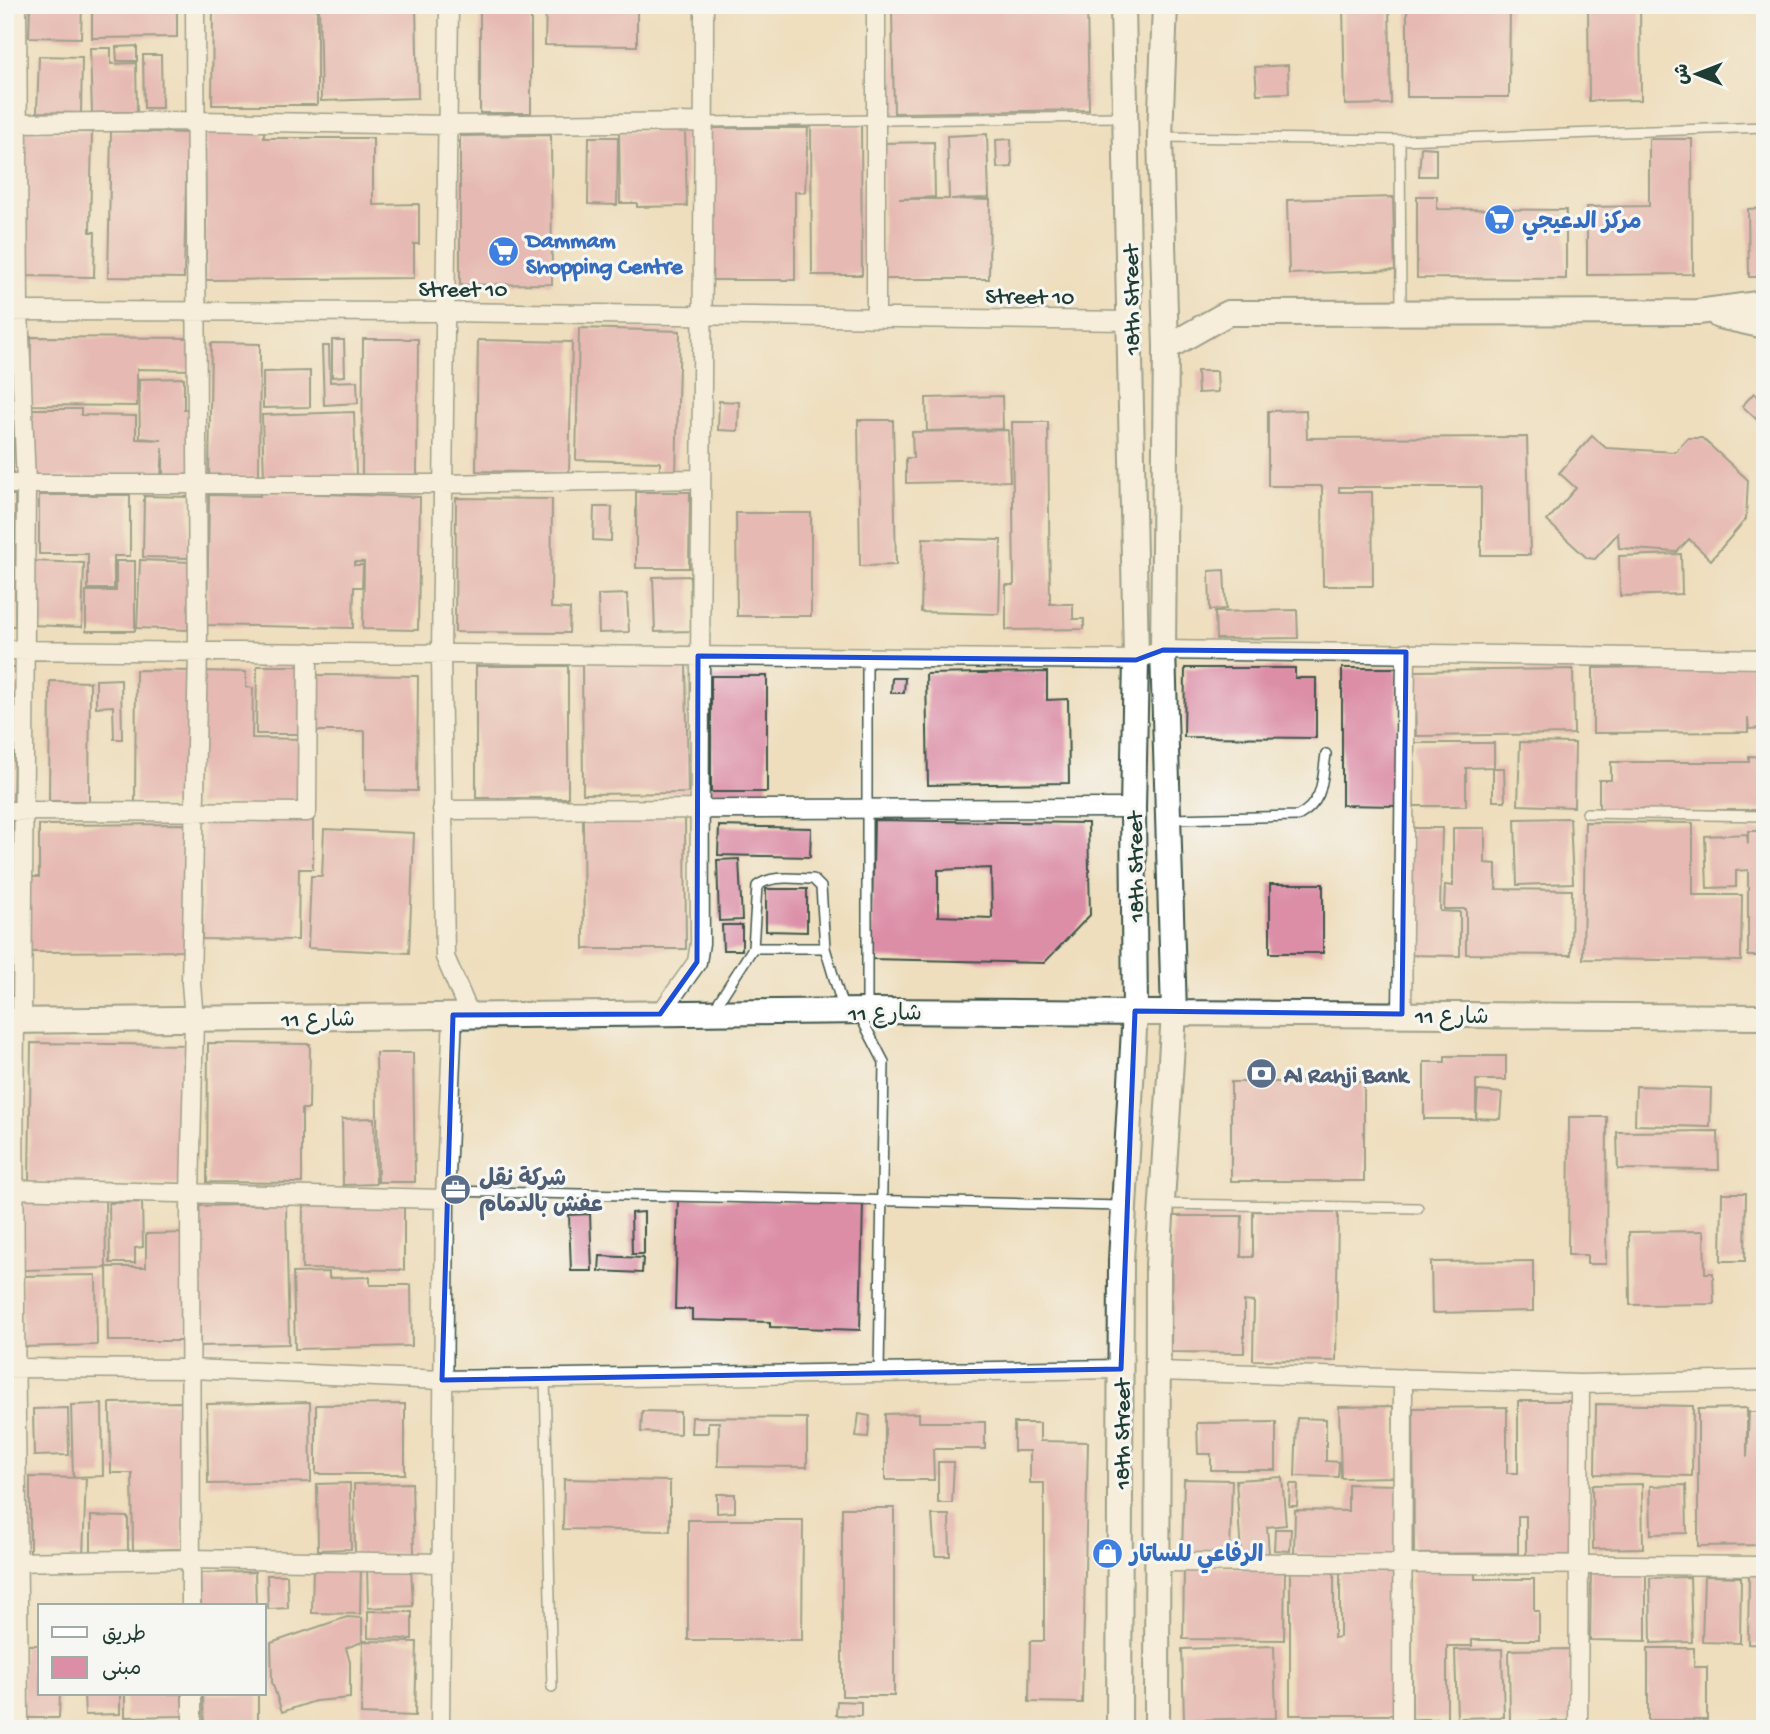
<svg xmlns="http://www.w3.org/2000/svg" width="1770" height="1734" viewBox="0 0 1770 1734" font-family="'Gochi Hand','Playpen Sans Arabic',sans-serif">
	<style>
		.building { fill: #dc8ea7; fill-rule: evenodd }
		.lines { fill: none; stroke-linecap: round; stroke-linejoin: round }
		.lane-casing { stroke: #3e5549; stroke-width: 12 }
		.street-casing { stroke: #3e5549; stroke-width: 21 }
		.secondary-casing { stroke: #3e5549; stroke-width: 28 }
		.lane { stroke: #fff; stroke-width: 9 }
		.street { stroke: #fff; stroke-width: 18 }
		.secondary { stroke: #fff; stroke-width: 24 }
		.marked { fill: none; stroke: #1d4ed8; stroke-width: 5; stroke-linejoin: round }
		.labels { text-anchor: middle; stroke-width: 6; stroke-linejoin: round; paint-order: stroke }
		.shop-label { font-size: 23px; font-weight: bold; fill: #366cbe; stroke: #f6f6f2; text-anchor: start }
		.street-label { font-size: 23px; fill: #1f3d34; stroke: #f6f6f2 }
		.service-label { font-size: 23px; font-weight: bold; fill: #4e5e75; stroke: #f6f6f2; text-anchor: start }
	</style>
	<rect width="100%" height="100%" fill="#f6f6f2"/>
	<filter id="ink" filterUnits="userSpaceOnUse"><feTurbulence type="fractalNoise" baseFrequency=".0143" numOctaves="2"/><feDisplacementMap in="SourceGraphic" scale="14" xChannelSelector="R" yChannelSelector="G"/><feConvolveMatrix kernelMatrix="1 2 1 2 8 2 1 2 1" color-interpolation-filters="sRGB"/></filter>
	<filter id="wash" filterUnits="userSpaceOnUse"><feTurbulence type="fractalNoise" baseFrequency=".00686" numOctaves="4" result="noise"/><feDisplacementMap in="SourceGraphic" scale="28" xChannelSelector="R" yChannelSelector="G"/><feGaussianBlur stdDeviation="1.57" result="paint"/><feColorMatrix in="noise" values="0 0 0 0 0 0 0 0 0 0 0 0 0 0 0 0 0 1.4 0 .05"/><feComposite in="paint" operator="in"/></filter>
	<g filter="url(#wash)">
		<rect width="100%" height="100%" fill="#eedebd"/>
		<g id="blocks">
			<path class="building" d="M5 5H9V108L5 109Z
				M30 5H82L81 38 29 37Z
				M92 5H177V37L92 38Z
				M213 5H317V105H212Z
				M319 5H416L418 98 321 101Z
				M480 5H531V113H480Z
				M546 5H637V46L545 45Z
				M946 5H1087L1089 110 894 113 892 11 946 10Z
				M1343 5H1389L1391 104 1345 105Z
				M1407 5H1510L1509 97H1407Z
				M1588 5H1640L1641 100 1589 101Z
				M137 46V61H117L116 47Z
				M90 48H111V64L136 63 137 112 92 113Z
				M143 55H161L162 108H144Z
				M39 56 82 57 81 113 37 112Z
				M1288 65 1289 93 1257 94 1255 67Z
				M205 125H264V138H373V205L419 204V244H414V278L206 280Z
				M861 125 862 275H812L811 126Z
				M708 128H808L805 192H795V280H708Z
				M25 131 92 132 90 232H95L94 277 22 276Z
				M111 131 187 133 184 278 108 277Z
				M685 131 687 206 637 207V203H620L619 132Z
				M987 134 989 198 951 199 990 200 989 279H883V143L934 142 935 197 899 199H949L947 136Z
				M551 135 552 284 460 285V136Z
				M589 137H618L617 205 588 204Z
				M1011 139 1012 167 997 168 996 140Z
				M1649 139H1692L1693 274 1587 275V207L1649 206Z
				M1421 147 1436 148V176H1419Z
				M1417 196H1437V209L1566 210V279L1417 278Z
				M1393 197 1395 270 1289 274 1287 200Z
				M1765 208V277H1749L1748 209Z
				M579 328 680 331 676 473 660 472V462L576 460Z
				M31 337 195 338 194 370 137 369V406L30 405Z
				M363 339H418L417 476H362Z
				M332 340H344L345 376 332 377Z
				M478 340 572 342 569 473 476 471Z
				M5 341H13L12 406 5 405Z
				M211 343 260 344 259 477H209Z
				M322 346H329L330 382 357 381 358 403 324 405Z
				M310 371V407L263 408V372Z
				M1197 371H1217L1218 392 1198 393Z
				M184 378V409H192L193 477H163V448L161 478 31 477V409H81V415L136 416V439L162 440 140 438 139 379Z
				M1754 393 1765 403V427L1742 406Z
				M1002 396 1003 429 927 431 926 398Z
				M719 401 739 402 738 431 718 430Z
				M5 407H14L13 474H5Z
				M1306 410 1307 438 1527 437 1530 555H1481V487H1339V492H1372L1373 586H1323L1322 486H1268V411Z
				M354 412 356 476 264 480 262 415Z
				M858 420H893L896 565 860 566Z
				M1012 422H1048L1050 604H1073V619H1084V629L1006 630V585H1014Z
				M1008 430 1010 481 906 483V458H913L912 432Z
				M1592 436 1606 448 1675 452 1688 438H1702L1748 480 1746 519 1711 560 1689 539 1677 552 1619 548 1618 533 1595 559 1587 558 1547 521 1576 488 1559 473Z
				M260 492 420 497 418 630 363 629 364 562H354V565H363L362 587H354L353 628 207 625 209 495 260 496Z
				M636 492H690L689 568H636Z
				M5 495H15V626H5Z
				M39 495H130V556H114V589H88V554H39Z
				M144 496 190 497 188 558 143 557Z
				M456 498 552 499 551 608 570 609 569 633 455 632Z
				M594 507H612L611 541 593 540Z
				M736 513H811V616H737Z
				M923 538 1001 540 999 614 921 612Z
				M1681 554 1682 594 1620 596 1619 556Z
				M140 560 191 562 188 630 137 628Z
				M33 561 84 563 82 627 31 625Z
				M116 561H135V631H86V591H116Z
				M1224 570 1226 609 1210 610 1209 571Z
				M690 576 691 631 655 632 653 577Z
				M627 594 629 632 599 633 598 595Z
				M1297 610 1298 638 1216 639 1215 612Z
				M686 662 688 793 583 794 582 663Z
				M1765 665V728L1749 729 1748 718V732L1593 733V668Z
				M257 666H303V734H256Z
				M476 666H568V798H476Z
				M5 668H15L13 802H5Z
				M1185 668H1295V678H1316V738L1184 737Z
				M1342 668H1397L1396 806 1342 805Z
				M1573 669 1574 734 1416 736 1414 671Z
				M136 670 193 671 191 803 135 802Z
				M200 671 246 672V687L253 688 252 738 304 739 299 806 197 804Z
				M1047 672V700L1068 699 1069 783 928 785 926 674Z
				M317 675 418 676 417 791 365 790V731H316Z
				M711 676H767V792H711Z
				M892 678H905L904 693H891Z
				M121 679 122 739H114L113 706 96 707V680Z
				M50 681 90 682 89 801H49Z
				M1520 742 1575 743 1574 807 1518 805Z
				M1414 743H1494V767L1466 768V806H1414Z
				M1749 756 1765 757V810H1599V780H1611V762H1749Z
				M1493 768H1504L1505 801H1493Z
				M313 816V869H299L298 940 202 939 203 818Z
				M685 817 686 949H584L583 818Z
				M1570 818 1573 883 1517 885 1515 819Z
				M874 820 1088 823 1090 915 1044 963 871 959ZM991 868 992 918 938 916V870Z
				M5 822H13L12 942H5Z
				M1585 822 1693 823V895H1742L1741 961 1583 959Z
				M187 824 188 951 27 952 26 877H39V825Z
				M719 826 811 828 810 857 718 855Z
				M1411 828H1442L1440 911 1460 912V956L1408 955Z
				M1453 828H1485V863L1496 864V889L1572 890 1571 955 1466 954V909H1444L1445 885 1453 886Z
				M324 829 414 833 409 953 308 948 311 876H322Z
				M1748 831H1765V956H1748V870L1736 871V887L1707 888 1705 836 1747 834 1748 844Z
				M739 859 742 920 719 921 717 860Z
				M1270 884H1323V953H1270Z
				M766 889H807V932L766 931Z
				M722 925H742V950H723Z
				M31 1043 190 1045 188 1184 29 1182Z
				M208 1043 310 1044 309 1109H302V1183L207 1182Z
				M376 1053H413L415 1182H378Z
				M1445 1056H1506V1080H1476V1119H1424V1062H1445Z
				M1231 1082H1364V1181H1231Z
				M1636 1086 1711 1088 1710 1127 1635 1125Z
				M1478 1091 1502 1093 1500 1119 1476 1118Z
				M1569 1117H1607L1606 1264H1587V1255H1568Z
				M374 1118 376 1184 343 1185 342 1119Z
				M1718 1131 1719 1170 1618 1169 1617 1132Z
				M1722 1193H1746L1745 1261H1721Z
				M105 1198 106 1268 23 1270 22 1199Z
				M678 1198 863 1203 860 1330 770 1327V1322L692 1320V1309H675Z
				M142 1202 143 1247 135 1248V1263H110L109 1203Z
				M303 1203 404 1204V1270L302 1269Z
				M286 1204 289 1344 200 1346 197 1206Z
				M1253 1211 1338 1212 1336 1361 1253 1360 1254 1302 1244 1301V1353L1171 1352 1172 1216H1242L1241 1257H1253Z
				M644 1212V1254H632L631 1213Z
				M590 1214 592 1271H571L569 1215Z
				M1704 1231 1705 1273H1713L1714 1304 1630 1305 1629 1232Z
				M187 1233 188 1341H108L107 1267H146V1234Z
				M600 1256 643 1258 642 1273 599 1271Z
				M1533 1261V1311L1432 1313 1431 1262Z
				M329 1272V1278L370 1277V1285H411L412 1346 295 1349 293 1273Z
				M96 1275 97 1345 22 1347 21 1276Z
				M1518 1401H1572L1573 1555H1526V1516H1518V1553L1414 1554 1413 1408 1507 1407V1473H1518Z
				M181 1402 183 1549 133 1550 132 1473H111L110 1403Z
				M310 1402 311 1482 208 1484 207 1404Z
				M102 1404 103 1476 73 1477 71 1405Z
				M405 1404V1474H316V1405Z
				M1596 1404 1693 1406 1692 1476 1595 1474Z
				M5 1406H12L11 1476H5Z
				M1393 1406 1395 1477 1341 1478 1339 1407Z
				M68 1408 69 1455 34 1456 33 1409Z
				M1747 1408V1457L1749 1412H1765V1545L1698 1546V1409Z
				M642 1411 680 1412V1434L641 1432Z
				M919 1413V1422H985V1449H933L934 1480H885V1414Z
				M859 1414 870 1416 868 1437 856 1436Z
				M692 1417 807 1418V1467L718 1466 719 1422H708V1433H691Z
				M1297 1418 1326 1419V1461L1339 1462 1338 1477 1295 1476Z
				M1276 1422V1470H1211V1454H1198L1197 1423Z
				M1014 1423H1040V1441L1088 1442 1082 1703 1029 1702 1030 1641H1044V1483H1030V1451H1014Z
				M938 1462H954L952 1503H938Z
				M30 1477 86 1478 83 1556 30 1555Z
				M1282 1477 1286 1525 1267 1527 1269 1553 1241 1554 1236 1480Z
				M5 1479H12L11 1552H5Z
				M564 1479 670 1481V1531L563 1529Z
				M1184 1479 1232 1480 1230 1555 1182 1554Z
				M350 1483 351 1549 318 1550 317 1484Z
				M412 1483 414 1553 355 1554 354 1484Z
				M1290 1484H1298L1297 1506H1289Z
				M1348 1484 1398 1485 1396 1558 1294 1554 1295 1510 1348 1511Z
				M1642 1484 1643 1548 1593 1549 1592 1485Z
				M1686 1485 1687 1533 1651 1534 1650 1486Z
				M717 1494H735V1512L717 1513Z
				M842 1508H894V1696H842Z
				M932 1515H949L950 1556H935Z
				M91 1516 128 1517V1554L91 1553Z
				M688 1520H803L802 1640H688Z
				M1275 1529H1291L1290 1551 1274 1550Z
				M313 1565 361 1566 360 1614 312 1613Z
				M411 1567 413 1606 368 1608 367 1568Z
				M1184 1567 1285 1568 1284 1640 1183 1639Z
				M1334 1568V1638L1340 1637V1568H1396V1715H1290V1569Z
				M1591 1568H1646V1641L1590 1640Z
				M5 1569H9L10 1607H5Z
				M1412 1571H1475V1579H1534V1611H1539V1640H1472V1646H1447V1719H1412Z
				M255 1572 256 1606H201L200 1573Z
				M1749 1574 1765 1575V1645L1748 1644Z
				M267 1575H287L288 1608 268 1609Z
				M1704 1576 1741 1577 1740 1643 1702 1642Z
				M1690 1577 1692 1642 1651 1643 1650 1578Z
				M368 1611 412 1612V1639L368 1638Z
				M5 1615H10L9 1712H5Z
				M347 1617 362 1618V1642L346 1648 350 1662V1698L315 1701 282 1712 272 1682 271 1643Z
				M363 1641 417 1642 415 1716 361 1714Z
				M23 1645H40V1694H60L59 1718H23Z
				M1274 1646 1276 1718 1184 1720 1182 1649Z
				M1648 1648H1694V1667H1707V1720H1648Z
				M1502 1649 1504 1717 1457 1718 1455 1650Z
				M1569 1649 1570 1721 1510 1722 1509 1650Z
				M84 1694H120V1714L85 1715Z
				M125 1694H182L183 1716 125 1717Z
				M203 1694H258V1725L204 1726Z
				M837 1701 861 1702V1716L836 1715Z"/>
		</g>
	</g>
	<g filter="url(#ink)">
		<use href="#blocks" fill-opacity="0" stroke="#3e5549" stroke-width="2"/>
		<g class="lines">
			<defs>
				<path id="lane" d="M704 122 1122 117
					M1161 137 1400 140 1765 127
					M1400 140 1401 309
					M867 659V1010
					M1587 813 1765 816
					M1170 819 1298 816C1324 802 1322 781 1326 754
					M753 948 757 886C772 874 795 879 813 879L821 887 825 948
					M714 1009 753 948H825L843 1008
					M859 1014 884 1062 879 1373
					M448 1191 1123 1206
					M1162 1204 1418 1208
					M545 1378 552 1687"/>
				<path id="street" d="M17 5 19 311 26 484 22 1021
					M449 5 441 654 445 957 470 1015
					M17 123 194 121 446 125 704 122
					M5 311 442 312 1130 321
					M876 317V5
					M5 484H441L701 479
					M5 650 1136 660 1163 650 1765 659
					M442 810 1133 808
					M5 811 307 812 308 652
					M660 1014 697 962 700 943C698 630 704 318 704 5
					M1402 1014 1406 652
					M15 1022C12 1257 18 1493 19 1729
					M5 1189 445 1199
					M5 1368 193 1369 442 1380 1121 1369
					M1157 1371 1580 1384 1765 1380
					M7 1562 190 1559 441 1563
					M1158 1562 1765 1566
					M191 1606 190 1195 194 1020 191 983 198 651 195 5
					M192 1694V1729
					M440 1729 445 1199 453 1015
					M1402 1729 1403 1378
					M1578 1729 1580 1384"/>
				<path id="secondary" d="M1719 316 1765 326
					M1166 348 1228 313 1698 312 1765 303
					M5 1021 867 1011 1765 1017
					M1119 1729 1121 1261 1135 1011 1133 808 1136 660 1123 5
					M1157 1729 1158 1264 1174 1013 1163 650 1166 348 1160 137 1165 5"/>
			</defs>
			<use href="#lane" class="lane-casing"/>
			<use href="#street" class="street-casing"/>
			<use href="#secondary" class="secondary-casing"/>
			<use href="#lane" class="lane"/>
			<use href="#street" class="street"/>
			<use href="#secondary" class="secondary"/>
		</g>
	</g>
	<path d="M0 0H1770V1734H0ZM1163 650 1406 652 1402 1014 1135 1011 1121 1369 442 1380 453 1015 660 1014 697 962 698 656 1136 660Z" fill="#eedebd" fill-opacity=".55" fill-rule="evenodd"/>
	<path class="marked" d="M1163 650 1406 652 1402 1014 1135 1011 1121 1369 442 1380 453 1015 660 1014 697 962 698 656 1136 660Z"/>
	<defs>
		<symbol id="supermarket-disc" viewBox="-11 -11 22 22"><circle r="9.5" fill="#3f7fe0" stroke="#f6f6f2"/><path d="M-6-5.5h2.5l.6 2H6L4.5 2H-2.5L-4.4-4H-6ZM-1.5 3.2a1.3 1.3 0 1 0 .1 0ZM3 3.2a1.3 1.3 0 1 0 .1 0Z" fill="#fff"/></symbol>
		<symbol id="bank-disc" viewBox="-11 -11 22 22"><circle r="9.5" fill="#5c6f8a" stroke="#f6f6f2"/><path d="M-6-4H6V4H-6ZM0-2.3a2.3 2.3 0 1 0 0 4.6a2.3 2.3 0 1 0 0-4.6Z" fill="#fff"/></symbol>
		<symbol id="office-disc" viewBox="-11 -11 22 22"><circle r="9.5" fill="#5c6f8a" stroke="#f6f6f2"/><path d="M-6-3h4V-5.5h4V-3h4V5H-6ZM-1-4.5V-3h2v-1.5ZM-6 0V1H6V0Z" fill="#fff"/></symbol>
		<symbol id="shop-disc" viewBox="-11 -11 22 22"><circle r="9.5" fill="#3f7fe0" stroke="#f6f6f2"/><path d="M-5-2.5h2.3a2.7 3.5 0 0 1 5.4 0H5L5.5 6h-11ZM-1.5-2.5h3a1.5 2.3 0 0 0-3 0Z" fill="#fff"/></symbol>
	</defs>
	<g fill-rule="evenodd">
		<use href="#supermarket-disc" x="1482" y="202" width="35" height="35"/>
		<use href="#supermarket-disc" x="486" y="234" width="35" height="35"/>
		<use href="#bank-disc" x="1244" y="1056" width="35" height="35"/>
		<use href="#office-disc" x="438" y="1172" width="35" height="35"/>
		<use href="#shop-disc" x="1090" y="1536" width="35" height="35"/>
	</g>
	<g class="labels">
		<g class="shop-label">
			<text x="1522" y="228">مركز الدعيجي</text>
			<text x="526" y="247">Dammam<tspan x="526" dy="26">Shopping Centre</tspan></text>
			<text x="1130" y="1561">الرفاعي للساتار</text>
		</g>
		<g class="street-label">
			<text x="463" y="296">Street 10</text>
			<text transform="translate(1030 295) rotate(1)" y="8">Street 10</text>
			<text transform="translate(1130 300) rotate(-91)" y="8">18th Street</text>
			<text transform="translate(1134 867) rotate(-91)" y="8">18th Street</text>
			<text transform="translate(885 1012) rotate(-1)" y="8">شارع 11</text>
			<text x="1452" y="1023">شارع 11</text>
			<text transform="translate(318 1018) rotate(-1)" y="8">شارع 11</text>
			<text transform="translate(1121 1434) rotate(-90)" y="8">18th Street</text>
		</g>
		<g class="service-label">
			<text x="1284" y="1082">Al Rahji Bank</text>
			<text x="479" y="1185">شركة نقل<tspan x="479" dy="26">عفش بالدمام</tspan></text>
		</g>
	</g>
	<rect width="1770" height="1734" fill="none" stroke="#f6f6f2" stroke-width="28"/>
	<rect x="38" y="1604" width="228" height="91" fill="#f6f6f2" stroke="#a0aca6" stroke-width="2"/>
	<rect x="52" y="1627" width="35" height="10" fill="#ffffff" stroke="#a0aca6" stroke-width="2"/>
	<text x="102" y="1640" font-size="21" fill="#1f3d34">طريق</text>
	<rect x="52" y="1657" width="35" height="21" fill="#dc8ea7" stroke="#a0aca6" stroke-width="2"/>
	<text x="102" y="1674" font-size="21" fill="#1f3d34">مبنى</text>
	<g transform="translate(1697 74) rotate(270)" stroke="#f6f6f2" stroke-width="5" paint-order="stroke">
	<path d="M0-5L12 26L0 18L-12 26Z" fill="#1f3d34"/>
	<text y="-10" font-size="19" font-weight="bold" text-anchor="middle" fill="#1f3d34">ش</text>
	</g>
</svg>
